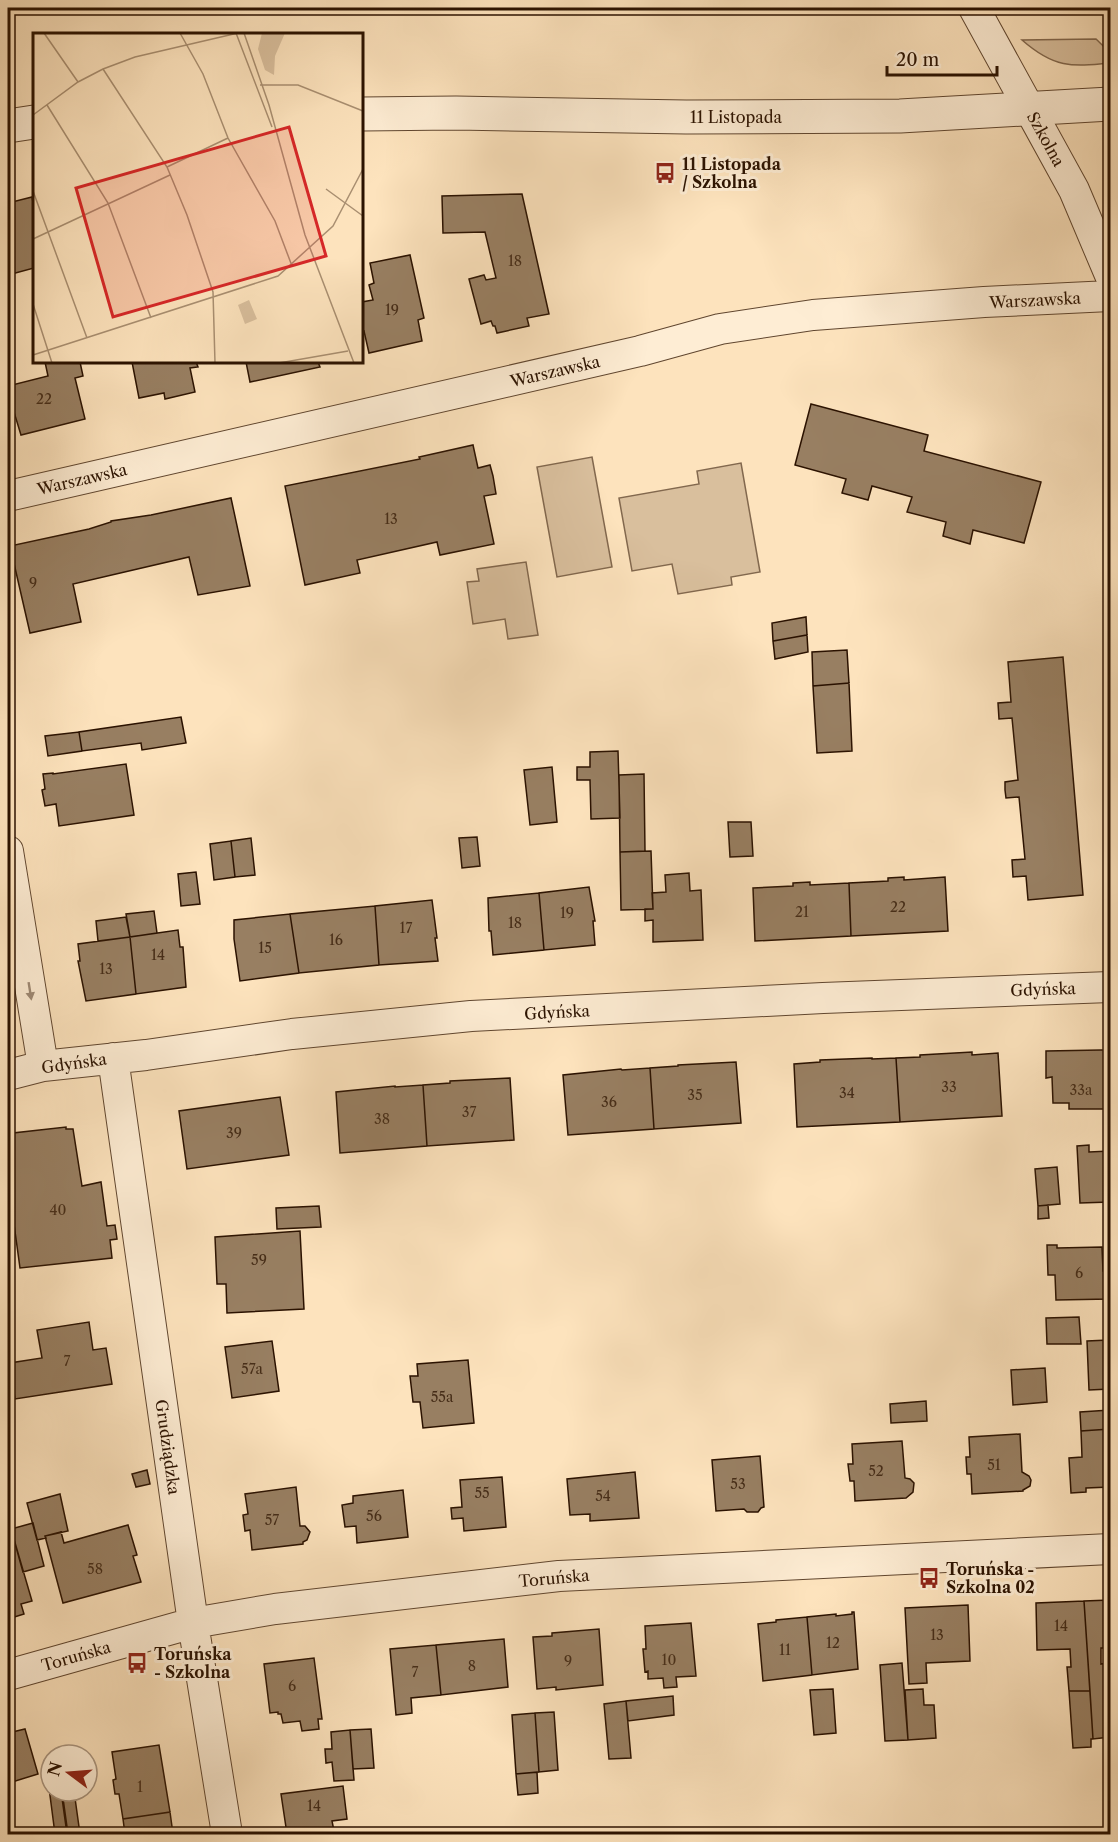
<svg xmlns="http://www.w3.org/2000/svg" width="1118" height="1842" viewBox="0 0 1118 1842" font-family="'Libre Caslon Text',serif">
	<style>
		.green { fill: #d9bf9d; stroke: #82684e; stroke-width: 1.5 }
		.building { fill: #987f62; stroke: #2b1200; stroke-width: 1.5 }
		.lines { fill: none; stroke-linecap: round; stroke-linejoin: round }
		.minor-casing { stroke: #60462f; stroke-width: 32 }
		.tertiary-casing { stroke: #60462f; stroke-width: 35 }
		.minor { stroke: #feedd4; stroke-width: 30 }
		.tertiary { stroke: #feedd4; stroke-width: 33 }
		.oneway { fill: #9f8a75 }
		.labels { text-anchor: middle; stroke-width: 6; stroke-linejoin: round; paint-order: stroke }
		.number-label { font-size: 14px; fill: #462d18 }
		.street-label { font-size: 16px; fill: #2b1200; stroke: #feedd4 }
		.poi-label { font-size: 16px; font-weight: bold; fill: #2b1200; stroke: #feedd4; text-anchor: start }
		.inset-road { fill: none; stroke: #a98f71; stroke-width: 1.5 }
		.view { fill: #d62828; fill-opacity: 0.15; stroke: #d62828; stroke-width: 3 }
		.inset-edge { fill: none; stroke: #2b1200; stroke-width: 3 }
	</style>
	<rect width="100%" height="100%" fill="#fde3bd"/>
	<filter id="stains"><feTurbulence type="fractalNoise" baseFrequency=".00333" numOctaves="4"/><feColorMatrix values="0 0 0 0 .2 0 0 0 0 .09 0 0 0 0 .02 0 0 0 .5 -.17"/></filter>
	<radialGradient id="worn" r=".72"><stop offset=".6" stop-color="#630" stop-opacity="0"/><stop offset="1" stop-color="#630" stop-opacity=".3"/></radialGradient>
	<path class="green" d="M1096 39C1104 47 1111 51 1110 63 1071 67 1054 68 1022 40Z
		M592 457 612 567 557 577 537 467Z
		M741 463 760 572 731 577 732 585 678 594 672 564 632 571 619 498 699 484 697 471Z
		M526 562 538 635 508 639 505 619 473 624 467 582 479 581 477 569Z"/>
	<path class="building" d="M522 194 549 314 527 318 529 326 497 333 495 326H493L491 321 481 324 469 279 484 275 486 280 496 278 485 232 443 233 442 196Z
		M32 197 34 207V268L8 275V203Z
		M410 255 424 318 418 320 422 341 369 353 364 331 362 332V302L373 300 369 285 374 283 370 263Z
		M45 362H80L83 376 75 378 85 419 21 435 14 412 8 413V386L48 376Z
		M132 362H196L198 367 190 368 195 392 165 399 164 393 139 398Z
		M246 362H318L320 367 250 382Z
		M811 404 928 435 924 451 1041 482 1024 543 973 530 970 544 943 536 946 522 907 512 912 497 872 486 868 500 842 493 846 479 795 465Z
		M473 445 478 468 490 465 493 476 496 494 484 496 494 544 440 555 437 542 357 560 360 573 305 585 285 486 420 459 419 457Z
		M231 498 250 586 198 595 189 557 73 584 81 622 30 633 10 546 89 529 111 522V521L151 515Z
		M806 617 807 635 773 641 772 623Z
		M807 635 808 652 775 659 773 641Z
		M847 650 849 683 813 686 812 652Z
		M1063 657 1083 895 1028 900 1026 876 1013 877 1012 860 1025 859 1019 797 1006 798 1005 790V782L1018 780 1012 718 999 719 998 703 1011 702 1008 662Z
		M849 683 852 751 817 753 813 686Z
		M181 717 186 743 142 750 141 743 82 751 79 732Z
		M79 732 82 751 48 756 45 736Z
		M618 751 620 818 591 819 590 780H577V767H590V752Z
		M126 764 134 815 59 826 56 804 45 806 42 790 45 789 43 774 53 773V774Z
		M552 767 557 822 530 825 524 770Z
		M644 774 645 851 620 852 619 775Z
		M728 822H751L753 856 730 857Z
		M477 837 480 866 462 868 459 838Z
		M251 838 255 875 235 877 231 841Z
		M231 841 235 877 214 880 210 844Z
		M651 851 653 909 621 910 620 852Z
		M196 872 200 904 181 906 178 874Z
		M689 873 690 891 701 890 703 940 653 942V920L645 921V909H653L652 893 666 892 665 875Z
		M904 877V880L945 877 948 931 851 936 849 883 888 881V878Z
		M810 882V885L849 883 851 936 755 941 753 888 793 886V883Z
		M589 887 595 921H593L595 945 544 950 539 893Z
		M539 893 544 950 493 955 491 931H489L488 898Z
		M432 900 437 938H435L438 961 379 965 375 906Z
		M375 906 379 965 299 973 290 914Z
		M154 911 157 933 130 937 126 914Z
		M290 914 299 973 240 981 234 939V920Z
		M126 917 130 937 98 941 96 921Z
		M178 930 180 947H183L186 987 136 994 130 937Z
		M130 937 136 994 86 1001 78 961H80L78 944Z
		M1101 1050H1110V1109H1069V1103H1053L1052 1077 1046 1078V1051Z
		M972 1052V1055L998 1053 1002 1116 900 1122 896 1058 920 1057V1055Z
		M872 1058V1059L896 1058 900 1122 797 1127 794 1064 820 1062V1060Z
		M736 1062 741 1123 654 1129 650 1068 678 1066V1065Z
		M650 1068 654 1129 568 1135 563 1075 621 1069 622 1070Z
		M510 1078 514 1140 427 1146 423 1085 450 1083V1081Z
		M423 1085 427 1146 340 1153 336 1092 395 1086V1087Z
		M280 1097 289 1155 187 1169 179 1111Z
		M66 1127V1129H73L82 1186 101 1182 107 1226 115 1225 117 1239 110 1240 112 1258 20 1268 10 1195 8 1196V1136L13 1135V1133Z
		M1089 1145V1152L1110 1151V1202L1080 1203 1077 1146Z
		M1057 1167 1060 1204 1038 1206 1035 1169Z
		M1048 1205 1049 1218 1038 1219V1206Z
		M319 1206 321 1227 277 1229 276 1208Z
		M300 1231 304 1309 227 1313 226 1284H217L215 1237Z
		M1047 1245H1057V1248L1102 1247 1103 1271H1110V1299L1056 1300 1055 1275H1048Z
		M1079 1317 1081 1344H1047L1046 1318Z
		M89 1322 93 1350 106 1348 112 1384 15 1399 10 1363 42 1358 37 1330Z
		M1109 1340H1110V1389L1089 1390 1087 1341Z
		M272 1341 279 1391 232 1398 225 1347Z
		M468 1360 474 1423 423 1428 420 1402H413L410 1376H418L417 1364Z
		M1045 1368 1047 1402 1013 1405 1011 1370Z
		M926 1401 927 1421 891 1423 890 1404Z
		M1110 1410V1429L1081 1431 1080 1412Z
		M1110 1429V1487L1086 1488V1492L1071 1493 1069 1458 1082 1457 1081 1431Z
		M1020 1434 1022 1472 1029 1476 1031 1480 1030 1486 1023 1490V1491L972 1494 971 1474H967L966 1457H970L969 1437Z
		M902 1441 905 1478 910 1479 914 1483 913 1492 906 1498 855 1501 854 1481H850L848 1464H853L852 1444Z
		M760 1456 764 1507 761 1508 758 1512H747L744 1509 716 1511 712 1460Z
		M147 1470 150 1484 136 1487 132 1474Z
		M635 1472 639 1518 590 1521V1514L570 1515 567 1479Z
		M502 1477 506 1527 464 1531 463 1518 452 1519 451 1508 462 1507 460 1480Z
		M296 1487 300 1526H305L310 1532 307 1540 303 1542V1544L252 1550 250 1530 245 1531 243 1515 248 1514 245 1494Z
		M403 1490 408 1537 357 1543 356 1526 345 1527 342 1505 353 1503V1496Z
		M60 1494 68 1531 45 1536 46 1538 37 1540 27 1503Z
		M33 1523 44 1566 23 1572 11 1529Z
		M128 1525 137 1555 133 1556 141 1582 63 1603 45 1536 61 1532 64 1543Z
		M11 1529 32 1601 21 1604 24 1614 8 1619V1530Z
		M1110 1600V1648H1101V1664L1107 1663 1110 1737 1093 1739 1084 1601Z
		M1084 1601 1090 1691H1069L1067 1667H1071L1070 1649 1037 1650 1036 1603Z
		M968 1605 970 1661 926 1663 927 1683 909 1684 905 1608Z
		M852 1612H854L858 1669 812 1675 807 1617 836 1614V1616L852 1614Z
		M807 1617 812 1675 763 1681 758 1624 776 1622V1620Z
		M691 1623 696 1676 676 1677 677 1687 664 1688 663 1678 648 1679V1671L645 1672 643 1649H646L645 1626Z
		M599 1629 603 1685 556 1690V1687L537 1689 533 1637 552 1636V1633Z
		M504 1639 508 1687 441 1695 436 1645Z
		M436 1645 441 1695 411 1698 412 1713 396 1715 390 1649Z
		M314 1658 322 1719H318L319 1729 302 1731 300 1721 283 1723 281 1714H278V1712L270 1713 264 1664Z
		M902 1663 908 1740 885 1741 880 1665Z
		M833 1689 836 1733 814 1735 810 1690Z
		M923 1689 924 1705H934L936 1738 908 1740 905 1690Z
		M1069 1691H1090L1093 1739H1091V1747L1073 1748Z
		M673 1696 674 1715 628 1721 626 1701Z
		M626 1701 631 1758 609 1759 604 1704Z
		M554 1712 558 1770 539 1772 535 1713Z
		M535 1713 539 1772 516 1774 512 1715Z
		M25 1729 38 1774 12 1782V1785L8 1786V1733Z
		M371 1729 374 1768 353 1769 350 1730Z
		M350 1730 354 1780 334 1781 332 1762 326 1763 325 1749H332L331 1732Z
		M159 1745 170 1812 123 1819 119 1794H115L113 1780 116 1779 112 1752Z
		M537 1772 538 1793 518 1795 516 1774Z
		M48 1780H51V1791H61L67 1834H55Z
		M343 1786 347 1819 332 1821 334 1831 328 1832V1834H287L281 1794Z
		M62 1791H74L80 1834H68Z
		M170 1812 173 1834H125L123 1819Z"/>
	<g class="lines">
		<defs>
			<path id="minor" d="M974 8 1074 190 1110 275
				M8 496 640 351 720 329 813 315 984 302 1110 296
				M8 851 43 1066
				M113 1058 193 1623 227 1834
				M8 1075 43 1066 146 1055 292 1034 471 1016 823 998 1110 987
				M8 1675 193 1623 275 1609 559 1576 1110 1549"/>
			<path id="tertiary" d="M362 114 456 113 686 117 900 116 1110 104
				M8 126 34 122"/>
		</defs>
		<use href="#minor" class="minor-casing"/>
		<use href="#tertiary" class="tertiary-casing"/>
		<use href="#minor" class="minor"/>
		<use href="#tertiary" class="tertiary"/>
	</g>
	<defs><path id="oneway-solid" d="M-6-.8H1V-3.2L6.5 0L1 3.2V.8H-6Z" transform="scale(1.5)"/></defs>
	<use class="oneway" href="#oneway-solid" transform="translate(30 991) rotate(81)"/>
	<defs>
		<symbol id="bus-bare" viewBox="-9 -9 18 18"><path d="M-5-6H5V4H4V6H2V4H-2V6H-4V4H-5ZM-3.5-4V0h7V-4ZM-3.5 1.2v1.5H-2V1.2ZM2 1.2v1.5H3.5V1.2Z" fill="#8f2418" stroke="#feedd4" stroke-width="2.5" paint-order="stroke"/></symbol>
	</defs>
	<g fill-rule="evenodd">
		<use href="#bus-bare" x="650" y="158" width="30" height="30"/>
		<use href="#bus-bare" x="914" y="1563" width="30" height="30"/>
		<use href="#bus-bare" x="122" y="1648" width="30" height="30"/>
	</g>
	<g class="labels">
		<g class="number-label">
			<text x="515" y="266">18</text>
			<text x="392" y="315">19</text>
			<text x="44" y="404">22</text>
			<text x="391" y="524">13</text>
			<text x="33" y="588">9</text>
			<text x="898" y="912">22</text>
			<text x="802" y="917">21</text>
			<text x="567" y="918">19</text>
			<text x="515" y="928">18</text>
			<text x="406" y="933">17</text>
			<text x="336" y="945">16</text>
			<text x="265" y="953">15</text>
			<text x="158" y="960">14</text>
			<text x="106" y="974">13</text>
			<text x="949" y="1092">33</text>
			<text x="1081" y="1095">33a</text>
			<text x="847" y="1098">34</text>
			<text x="695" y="1100">35</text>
			<text x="609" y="1107">36</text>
			<text x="469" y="1117">37</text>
			<text x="382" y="1124">38</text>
			<text x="234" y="1138">39</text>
			<text x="58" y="1215">40</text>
			<text x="259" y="1265">59</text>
			<text x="1079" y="1278">6</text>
			<text x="67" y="1366">7</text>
			<text x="252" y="1374">57a</text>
			<text x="442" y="1402">55a</text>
			<text x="994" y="1470">51</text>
			<text x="876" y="1476">52</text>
			<text x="738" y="1489">53</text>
			<text x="482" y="1498">55</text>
			<text x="603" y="1501">54</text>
			<text x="374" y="1521">56</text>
			<text x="272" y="1525">57</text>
			<text x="95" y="1574">58</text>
			<text x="1061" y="1631">14</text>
			<text x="937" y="1640">13</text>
			<text x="833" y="1648">12</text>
			<text x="785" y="1655">11</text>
			<text x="669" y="1665">10</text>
			<text x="568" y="1666">9</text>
			<text x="472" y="1671">8</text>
			<text x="415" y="1677">7</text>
			<text x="292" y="1691">6</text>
			<text x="140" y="1792">1</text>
			<text x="314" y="1811">14</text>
		</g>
		<g class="street-label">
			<text x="736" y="123">11 Listopada</text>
			<text transform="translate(1046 139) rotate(61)" y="6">Szkolna</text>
			<text transform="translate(1035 300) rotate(-3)" y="6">Warszawska</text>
			<text transform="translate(555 371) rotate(-13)" y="6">Warszawska</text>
			<text transform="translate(82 479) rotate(-13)" y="6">Warszawska</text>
			<text transform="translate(1043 989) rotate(-2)" y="6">Gdyńska</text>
			<text transform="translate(557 1012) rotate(-3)" y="6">Gdyńska</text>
			<text transform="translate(74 1063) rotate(-8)" y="6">Gdyńska</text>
			<text transform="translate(168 1447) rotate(82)" y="6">Grudziądzka</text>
			<text transform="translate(554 1578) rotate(-5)" y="6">Toruńska</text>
			<text transform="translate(76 1656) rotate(-16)" y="6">Toruńska</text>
		</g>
		<g class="poi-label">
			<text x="682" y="170">11 Listopada<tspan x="682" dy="18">/ Szkolna</tspan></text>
			<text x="946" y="1575">Toruńska -<tspan x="946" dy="18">Szkolna 02</tspan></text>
			<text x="154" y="1660">Toruńska<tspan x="154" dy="18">- Szkolna</tspan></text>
		</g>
	</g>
	<g transform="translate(33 33)">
		<rect width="330" height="330" fill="#fde3bd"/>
		<path d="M229 0H252L242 23 241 42 232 37 225 16ZM216 267 224 286 212 291 205 272Z" fill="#d9bf9d"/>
		<path class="inset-road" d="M11 0 45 49M147 0 170 41 195 105 242 188 259 233M203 0 239 94M211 0 236 72 272 202 321 330M70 36 134 134 154 182 180 259 182 330M227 52H265L330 78M14 72 75 170 118 285M0 82 45 49 70 36 102 24 205 0M134 134 195 105M293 156 330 183M0 158 54 305M0 206 137 142M0 271 19 330M0 322 245 243 300 193 330 136M246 330 315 318"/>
		<path class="view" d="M256 94 293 223 80 284 43 155Z"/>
		<rect width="330" height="330" class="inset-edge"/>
	</g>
	<rect width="1118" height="1842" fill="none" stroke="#fde3bd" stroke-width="30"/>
	<rect x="9" y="9" width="1100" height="1824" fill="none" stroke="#2b1200" stroke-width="3"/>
	<rect x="15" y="15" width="1088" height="1812" fill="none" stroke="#2b1200" stroke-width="1.5"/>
	<g transform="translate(69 1773) rotate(286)"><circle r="28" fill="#feedd4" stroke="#aa957f" stroke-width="1.5"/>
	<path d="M0-4.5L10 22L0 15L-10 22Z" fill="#8f2418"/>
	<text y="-9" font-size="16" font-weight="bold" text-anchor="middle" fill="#2b1200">N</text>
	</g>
	<path d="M887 66v9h110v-9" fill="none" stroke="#2b1200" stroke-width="3"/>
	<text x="896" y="66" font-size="18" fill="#2b1200" stroke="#feedd4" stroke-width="4.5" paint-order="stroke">20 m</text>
	<rect width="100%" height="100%" filter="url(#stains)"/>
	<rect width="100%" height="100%" fill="url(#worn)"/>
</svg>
